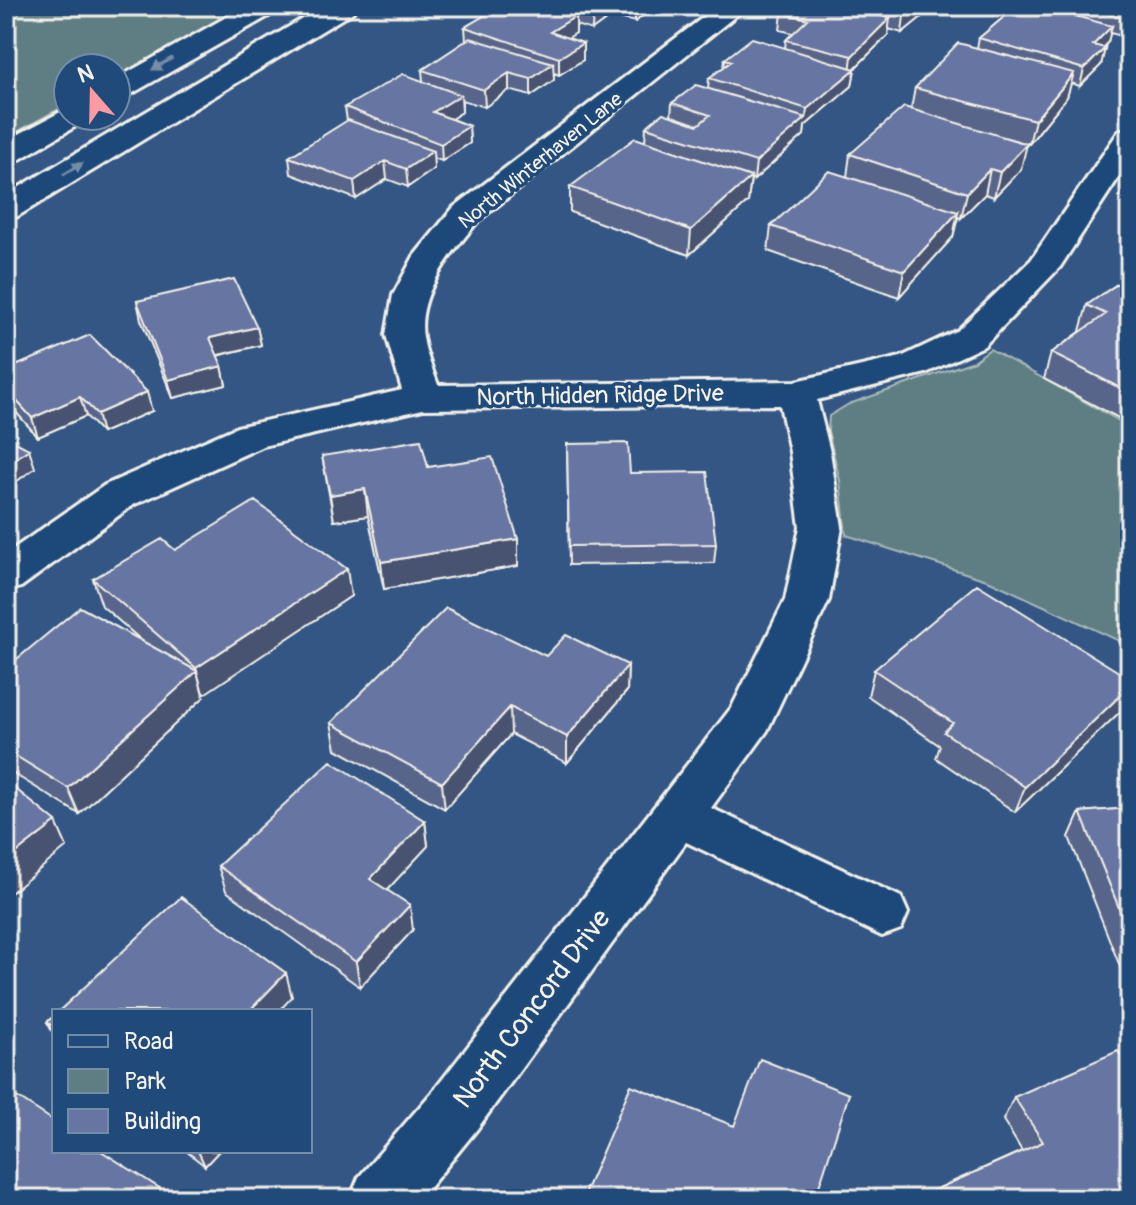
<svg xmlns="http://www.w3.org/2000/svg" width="1136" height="1205" viewBox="0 0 1136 1205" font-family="Pangolin,sans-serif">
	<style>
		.green { fill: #5e7e83; stroke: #a9b8b6; stroke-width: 2 }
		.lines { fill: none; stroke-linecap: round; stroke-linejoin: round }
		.minor-casing { stroke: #f4f1e8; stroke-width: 6 }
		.tertiary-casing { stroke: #f4f1e8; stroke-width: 6 }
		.minor { fill: #1f4a7a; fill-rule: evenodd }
		.tertiary { fill: #1f4a7a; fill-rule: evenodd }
		.wall { fill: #58658a; stroke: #f4f1e8; stroke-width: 2 }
		.shaded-wall { fill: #475271; stroke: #f4f1e8; stroke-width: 2 }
		.building { fill: #6675a1; stroke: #f4f1e8; stroke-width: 2 }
		.oneway { fill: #748da6 }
		.labels { text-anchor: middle; stroke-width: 7; stroke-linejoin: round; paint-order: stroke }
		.far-street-label { font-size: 20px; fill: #f4f1e8; stroke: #1f4a7a }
		.street-label { font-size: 24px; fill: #f4f1e8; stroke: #1f4a7a }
		.near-street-label { font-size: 28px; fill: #f4f1e8; stroke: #1f4a7a }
	</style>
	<rect width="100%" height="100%" fill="#335685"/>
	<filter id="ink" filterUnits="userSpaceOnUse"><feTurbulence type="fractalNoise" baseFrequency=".0125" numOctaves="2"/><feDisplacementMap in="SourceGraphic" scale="16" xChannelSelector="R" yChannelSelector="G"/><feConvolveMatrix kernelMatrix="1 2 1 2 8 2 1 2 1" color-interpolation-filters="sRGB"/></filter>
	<g filter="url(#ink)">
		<path class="green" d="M6 6H242L116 77V68H68V104L6 138Z
			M990 349 1130 427V646L990 581 846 535 840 481 828 431 829 416 849 404 974 361Z"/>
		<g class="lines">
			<defs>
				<path id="minor" d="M718 6H748L478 221C453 251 416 294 423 337 425 353 433 370 438 385L796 381 901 357 958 330 1031 260 1119 131 1130 128V160L1060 267 984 346 926 373 817 400 830 452 842 527 829 600 767 731 711 808 901 897 908 913 901 929 882 936 686 842 477 1129 420 1199H350L359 1177 435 1089 732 707 785 600 800 527 790 452 780 405 423 409 263 446 133 505 21 587 6 591V554L105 485 237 427 402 390 386 335 393 295 414 256 454 207Z"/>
				<path id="tertiary" d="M246 6H279L276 12 126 97 116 100V79Z
					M324 6H356L353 12 18 216 6 219V195Z
					M68 108V116H87L83 122 17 161 6 163V141Z"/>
			</defs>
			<use href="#minor" class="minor-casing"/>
			<use href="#tertiary" class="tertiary-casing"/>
			<use href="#minor" class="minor"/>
			<use href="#tertiary" class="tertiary"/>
		</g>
		<path class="wall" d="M501 6H654L635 22 611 16 592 30 576 25V33L567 38 583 43V60L559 75 554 73V80L531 96 509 90 485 107 462 100V112L451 119 469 126 470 143 442 161 433 158 434 169 408 187 387 179 356 199 291 174 289 157 347 121 345 107 423 81 422 70 466 41 465 27Z
			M789 6H935L902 33 889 29 888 35 854 69H855L852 86 805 126 804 135 754 180 751 178 748 202 689 255 570 212V187L645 142 646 127 671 116 672 103 708 88 709 78 724 67 725 59 785 48 786 40 793 33 780 30 782 13Z
			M1017 6H1130V28L1122 36 1110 33 1108 42 1103 48H1105L1101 65 1080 86 1071 83 1067 97 1029 144 996 135 1021 169 994 197 985 194 961 218 958 217 953 237 899 297 768 251 771 226 847 177 850 154 911 109 915 88 977 48 979 38Z
			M1130 275V424L1044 379 1051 353 1081 331H1080L1087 305Z
			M137 301 257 327 261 345 217 356 222 366 226 385 173 398 141 320Z
			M6 370 152 411 102 433 86 416 38 437 6 401Z
			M567 444 630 473 716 544 714 563 569 565Z
			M322 456 428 467 518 539V566L384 589 368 516 334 521Z
			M175 550 351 596 203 694 204 697 79 814 6 769V668L142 641 102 606 93 579Z
			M546 656 628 665 627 691 567 763 511 734 445 809 336 749 331 723Z
			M874 670 1124 708 1015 812 936 758 940 746 868 696Z
			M1130 808V992L1069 837 1080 812Z
			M425 821 428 846 387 890 413 930 360 987 226 891 218 866Z
			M54 1016V1035L47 1022Z
			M1014 1097 1130 1199H919L921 1196 1022 1151 1003 1120Z
			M186 1151H219L205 1166Z"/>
		<path class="shaded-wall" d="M602 6H611V16L592 30 593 13Z
			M635 6H654L635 22Z
			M918 6H935L902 33 904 16Z
			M576 16V33L550 49V32Z
			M1130 16V28L1122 36 1127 19Z
			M890 18 888 35 850 73 852 56Z
			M1112 26 1108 42 1088 62 1093 45Z
			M583 43V60L559 75V58Z
			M1105 48 1101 65 1080 86 1084 69Z
			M553 63 554 80 531 96V79Z
			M855 69 852 86 805 126 804 135 754 180 756 162 806 118 807 109Z
			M509 73V90L485 107 484 90Z
			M1074 73 1067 97 1029 144 1035 120Z
			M461 95 462 112 434 130 433 112Z
			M469 126 470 143 442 161 441 144Z
			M1027 144 1021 169 994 197 1000 172Z
			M433 151 434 169 408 187 406 169Z
			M385 161 387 179 356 199 354 181Z
			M990 169 985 194 961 218 967 193Z
			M751 177 748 202 689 255 691 230Z
			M958 212 953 237 899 297 904 271Z
			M257 327 261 345 214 356 210 338Z
			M222 366 226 385 173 398 168 380Z
			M147 392 152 411 102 433 97 414Z
			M80 397 86 416 38 437 32 418Z
			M29 449 35 468 6 489V465Z
			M365 489 368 516 334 521 330 495Z
			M518 539V566L384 589 381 562Z
			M347 569 351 596 203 695 196 668Z
			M628 665 627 691 567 763V737Z
			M197 671 204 697 79 814 68 788Z
			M1130 686V692L1124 708 1015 812 1025 787Z
			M510 707 511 734 445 809 442 783Z
			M425 821 428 846 374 904 370 879Z
			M56 822 67 847 6 897V861Z
			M410 905 413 930 360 987 356 962Z
			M286 973 292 997 279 1011H249Z
			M198 1151H219L205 1166Z
			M161 1189 166 1199H153Z"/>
		<path class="building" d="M501 6H544L576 16 550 32 583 43 559 58 465 27Z
			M567 6H602L593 13Z
			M789 6H840L890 18 852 56 786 40 808 19 782 13Z
			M868 6H918L904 16Z
			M1017 6H1039L1112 26 1093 45 1105 48 1084 69 979 38Z
			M1075 6H1130V16L1127 19Z
			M470 38 553 63 531 79 509 73 484 90 422 70Z
			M752 38 855 69 807 109 709 78 732 61 725 59Z
			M958 43 1074 73 1035 120 915 88Z
			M403 74 461 95 433 112 469 126 441 144 345 107Z
			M696 85 806 118 756 162 646 127 663 113 698 125 710 115 672 103Z
			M904 107 1027 144 1000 172 990 169 967 193 850 154Z
			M348 120 433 151 406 169 385 161 354 181 289 157Z
			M635 138 751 177 691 230 570 187Z
			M829 171 958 212 904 271 771 226Z
			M1130 275V393L1051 353 1106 314 1087 305Z
			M234 279 257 327 210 338 222 366 168 380 137 301Z
			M90 335 147 392 97 414 80 397 32 418 6 389V370Z
			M6 437 29 449 6 465Z
			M421 440 428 467 492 457 518 539 381 562 365 489 330 495 322 456Z
			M628 443 630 473 707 472 716 544 569 546 567 444Z
			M255 501 347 569 196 668 93 579 162 539 175 550Z
			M977 584 1130 679V686L1025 787 944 732 953 723 874 670Z
			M80 607 197 671 68 788 6 750V668Z
			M446 608 546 656 566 635 628 665 567 737 510 707 442 783 331 723Z
			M331 761 425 821 370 879 410 905 356 962 218 866Z
			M6 781 56 822 6 861Z
			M1130 808V935L1080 812Z
			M181 897 286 973 249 1011H59Z
			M54 1016V1027L47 1022Z
			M1118 1051 1130 1068V1199H923L921 1196 1043 1142 1014 1097Z
			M760 1059 849 1094 815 1199H582L631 1085 734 1126Z
			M6 1090 54 1121V1151H101L161 1189 153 1199H6Z"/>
		<defs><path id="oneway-solid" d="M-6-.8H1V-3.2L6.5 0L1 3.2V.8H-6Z" transform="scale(2)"/></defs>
		<g class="oneway">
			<use href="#oneway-solid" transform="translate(162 64) rotate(150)"/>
			<use href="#oneway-solid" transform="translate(73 169) rotate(-31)"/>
		</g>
	</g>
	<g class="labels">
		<g class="far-street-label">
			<text transform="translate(540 160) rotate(-39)" y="7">North Winterhaven Lane</text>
		</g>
		<g class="street-label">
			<text transform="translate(600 395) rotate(-1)" y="8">North Hidden Ridge Drive</text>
		</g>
		<g class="near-street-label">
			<text transform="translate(531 1008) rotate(-53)" y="10">North Concord Drive</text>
		</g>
	</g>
	<rect width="1136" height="1205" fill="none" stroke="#1f4a7a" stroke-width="32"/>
	<rect x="16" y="16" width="1104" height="1173" fill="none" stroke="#f4f1e8" stroke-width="3" filter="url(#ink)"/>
	<rect x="52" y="1009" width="260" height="144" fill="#1f4a7a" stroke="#748da6" stroke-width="2"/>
	<rect x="68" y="1035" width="40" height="12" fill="#1f4a7a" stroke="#748da6" stroke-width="2"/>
	<text x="124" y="1049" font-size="24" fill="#f4f1e8">Road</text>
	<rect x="68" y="1069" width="40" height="24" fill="#5e7e83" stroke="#748da6" stroke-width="2"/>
	<text x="124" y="1089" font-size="24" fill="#f4f1e8">Park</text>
	<rect x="68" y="1109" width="40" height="24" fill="#6675a1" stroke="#748da6" stroke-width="2"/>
	<text x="124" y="1129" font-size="24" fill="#f4f1e8">Building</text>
	<g transform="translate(92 92) rotate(340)"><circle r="38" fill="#1f4a7a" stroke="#748da6" stroke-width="2"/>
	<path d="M0-6L14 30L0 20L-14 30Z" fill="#ff9aa2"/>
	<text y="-12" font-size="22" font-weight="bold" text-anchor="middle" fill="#f4f1e8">N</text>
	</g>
</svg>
